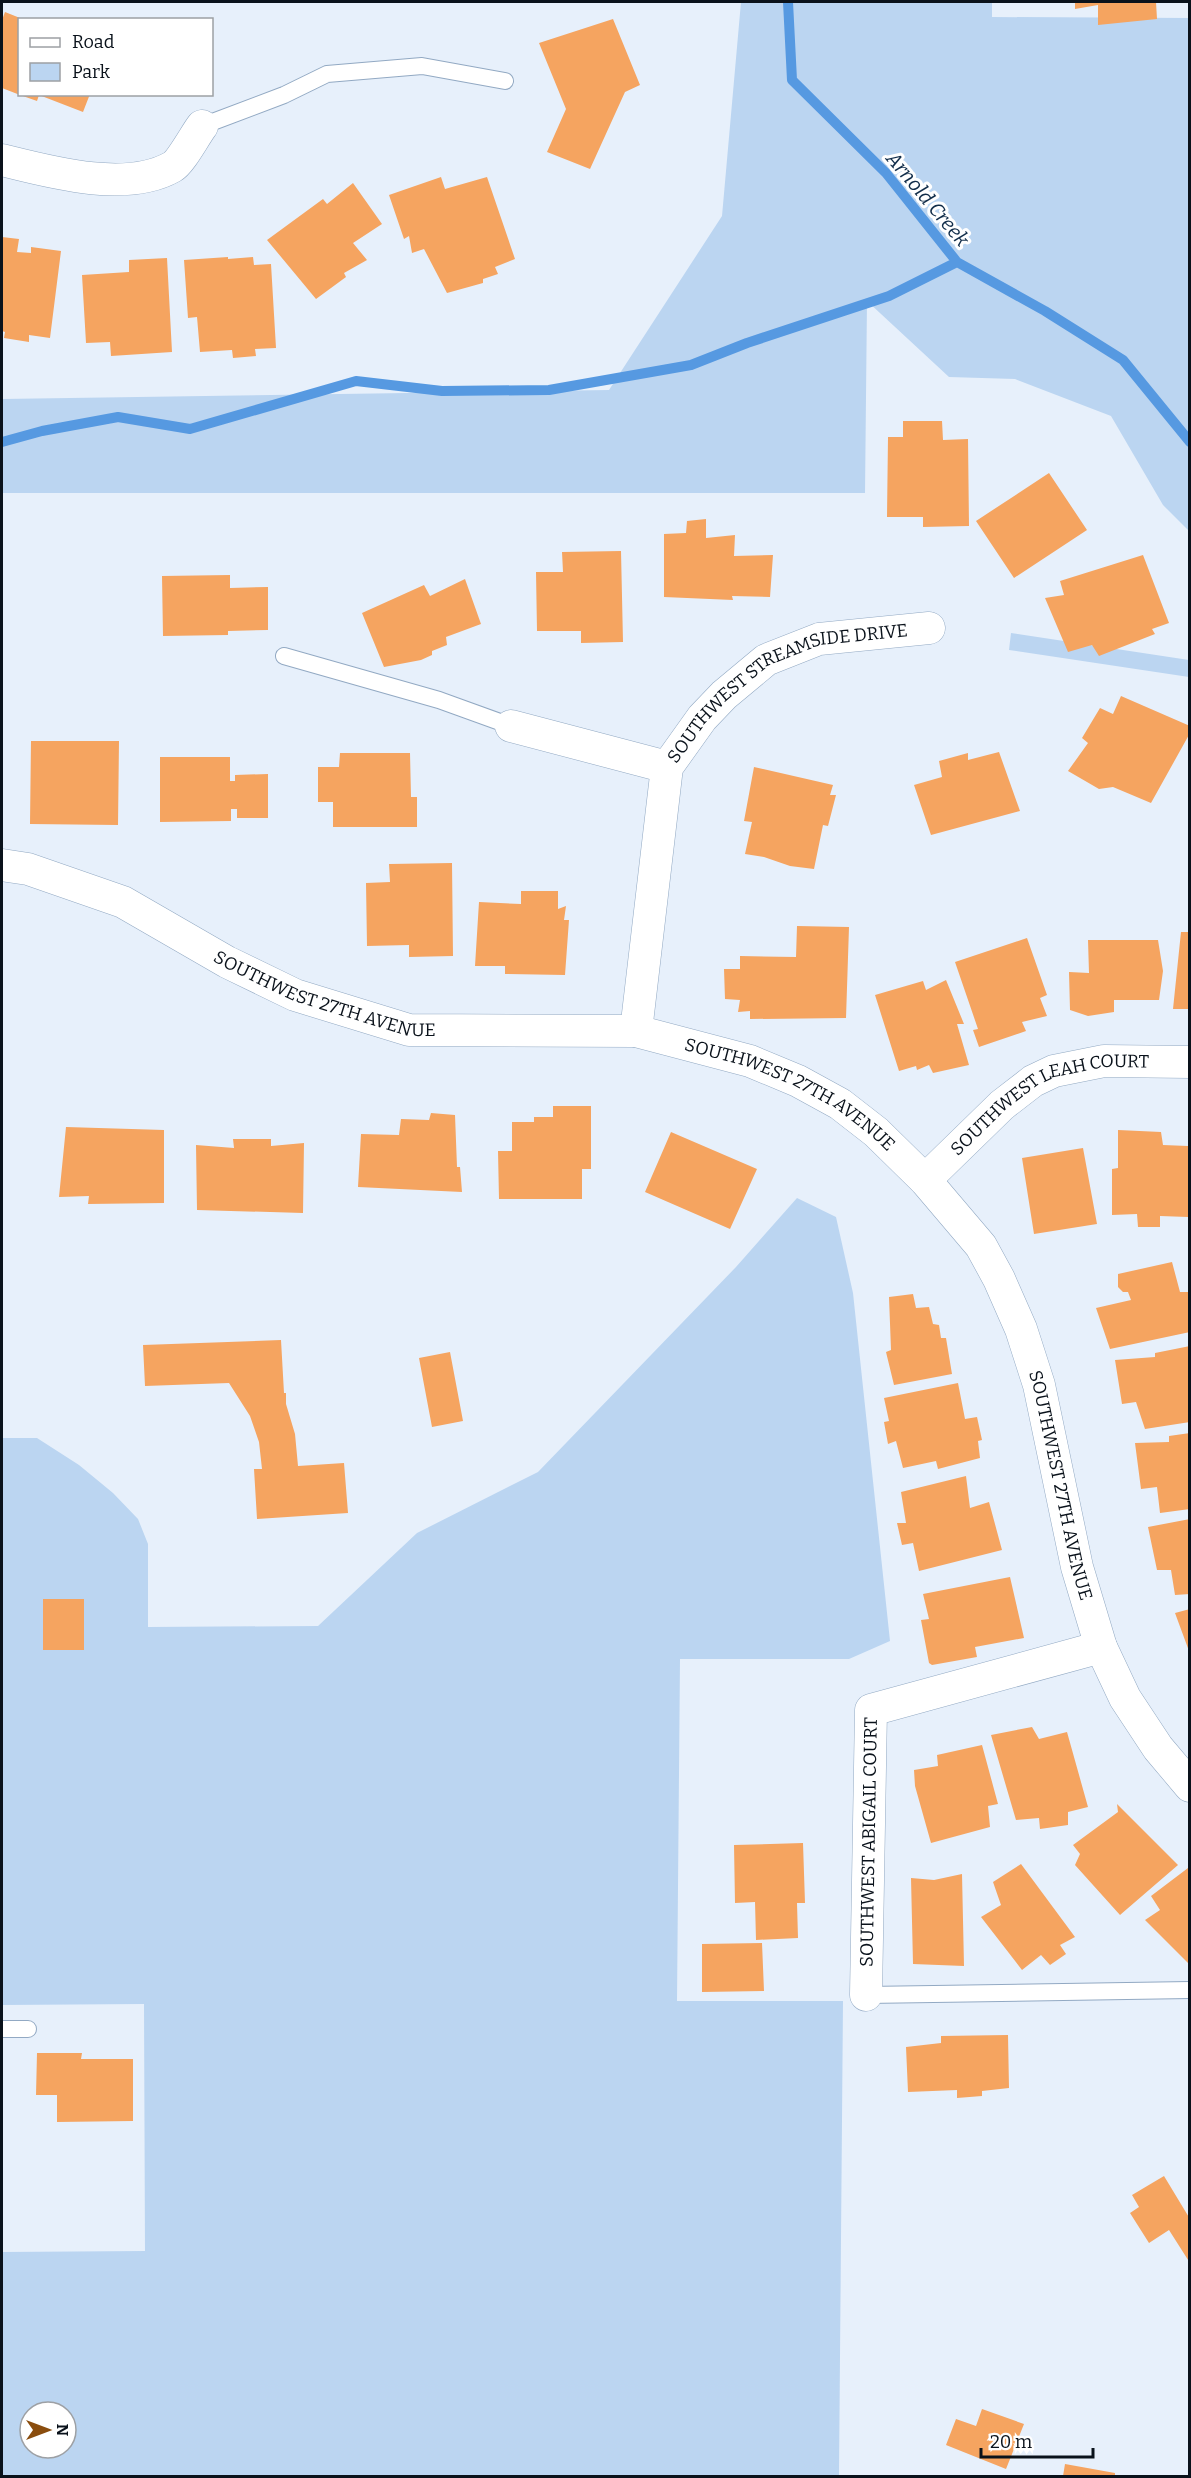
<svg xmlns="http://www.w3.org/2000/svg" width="1191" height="2478" viewBox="0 0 1191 2478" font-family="Bitter,serif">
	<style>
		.green { fill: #bbd5f1; fill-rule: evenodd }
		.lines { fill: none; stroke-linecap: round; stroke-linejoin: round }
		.stream { stroke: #5699e1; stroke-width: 10 }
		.building { fill: #f5a460 }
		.lane-casing { stroke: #92a9c3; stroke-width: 18 }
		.street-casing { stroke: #92a9c3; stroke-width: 33 }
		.lane { stroke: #fff; stroke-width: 16 }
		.street { stroke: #fff; stroke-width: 32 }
		.labels { text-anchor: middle; stroke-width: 6; stroke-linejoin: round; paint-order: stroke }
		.street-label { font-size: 18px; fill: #0a121b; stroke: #fff }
		.water-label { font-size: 20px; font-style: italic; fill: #102c49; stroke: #fff }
	</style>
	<rect width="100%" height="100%" fill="#e7f0fb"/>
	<path class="green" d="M741 2H992V17L1189 18V531L1163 505 1111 416 1015 379 949 377 867 301 865 493H2V399L609 390 722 216Z
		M1011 633 1189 660V677L1009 650Z
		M797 1198 836 1217 853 1293 890 1641 849 1659H680L677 2001H843L839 2476H2V2252L145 2251 144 2004 2 2005V1438H37L79 1465 113 1493 138 1519 148 1544V1627L318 1626 417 1533 538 1472 736 1267ZM30 2412H66V2448H30Z"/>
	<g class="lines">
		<path class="stream" d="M788 2 792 80 886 173 957 262 1045 311 1123 360 1190 442
			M2 442 42 431 118 417 190 429 356 381 442 391 549 390 691 365 747 343 889 296 957 262"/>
	</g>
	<path class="building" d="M1075 2H1156L1157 19 1098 25V5L1075 9Z
		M5 12 20 18V95L2 88V20Z
		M613 19 640 85 625 92 590 169 547 152 566 109 539 43Z
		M38 94H90L83 112 39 95 37 101 20 95Z
		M441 177 445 189 487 177 515 259 495 267 498 274 483 279V283L447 293 424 249 412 253 409 236 404 239 389 195Z
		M353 183 382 224 353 243 367 260 344 273 346 277 316 299 267 240 323 199 327 204Z
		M2 237 19 239 17 252 31 253V247L61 251 50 338 29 335V342L4 338 5 332 2 331Z
		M228 257V259L253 257 254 265 271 264 276 348 255 349 256 356 233 358 232 350 200 352 197 317 188 318 184 260Z
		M167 258 172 352 111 356 110 342 86 343 82 275 129 272V260Z
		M903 421H942L943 440 968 439 969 526 923 527V517H887L888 437H903Z
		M1049 473 1087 530 1014 578 976 521Z
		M706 519V538L735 535 734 556 773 555 770 597 732 596 733 600 664 597V534L686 533 687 521Z
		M621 551 623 642 581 643V631H537L536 572H563L562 552Z
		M1143 555 1169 623 1152 629 1155 634 1099 656 1092 645 1068 652 1045 598 1064 595 1060 581Z
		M230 575V588L268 587V630L228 631V635L163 636 162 576Z
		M465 579 481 624 446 637 447 645 432 651V655L421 660 384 667 362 613 424 585 430 596Z
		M1121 696 1190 726V733L1151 803 1113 787 1099 789 1068 771 1088 743 1082 738 1100 708 1113 714Z
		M31 741H119L118 825 30 824Z
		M999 752 1020 811 931 835 914 785 942 777 939 761 968 753V760Z
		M340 753H410L411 797H417V827H333V802H318V767H339Z
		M160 757H230V781H235V775L268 774V818H237V809H231V821L160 822Z
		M754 767 833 785 830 795H836L828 826 823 825 814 869 790 866 764 857 745 854 752 822 744 821Z
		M452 863 453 956 409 957V945L367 946 366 883 390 882 389 864Z
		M521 891H558V909L566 906 564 920H569L565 975 505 974V966H475L479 902 521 904Z
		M797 926 849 927 846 1018 750 1019V1011L738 1012 740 1000 725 999 724 969H740V956L796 957Z
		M1181 932H1190V1009H1173Z
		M1027 938 1047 995 1040 998 1047 1016 1022 1022 1026 1031 979 1047 973 1030 978 1029 955 962Z
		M1088 940H1158L1163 971 1159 1000H1114V1012L1088 1016 1070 1010 1069 972 1089 973Z
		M946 980 964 1024H957L969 1065 933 1073 929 1065 917 1070 916 1066 899 1071 875 995 923 981 926 990Z
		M553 1106H591V1169H582V1199H499L498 1151H512V1122H534V1117H553Z
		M431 1113 455 1115 457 1167H460L462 1192 358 1187 361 1134 399 1135 401 1119 429 1120Z
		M66 1127 164 1130V1203L88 1204 89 1196 59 1197Z
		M1118 1130 1161 1132 1163 1145 1188 1146V1217L1160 1216V1227H1138L1137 1214 1112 1215V1169L1118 1168Z
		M671 1132 757 1169 730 1229 645 1192Z
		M233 1139H271V1146L304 1143 303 1213 197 1210 196 1145 234 1148Z
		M1083 1148 1097 1224 1034 1234 1022 1158Z
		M1172 1262 1180 1292H1190V1332L1110 1349 1096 1308 1131 1300 1128 1292H1123L1118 1287V1274Z
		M913 1294 916 1308 929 1307 933 1324 939 1325 941 1338H946L952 1374 894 1385 886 1352 891 1350 889 1297Z
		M281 1340 284 1393H286V1404L295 1434 298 1466 344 1463 348 1513 257 1519 254 1469H262L259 1442 250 1416 229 1383 145 1386 143 1345Z
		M1190 1346V1422L1145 1429 1136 1402 1122 1404 1115 1360 1155 1357V1353Z
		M450 1352 463 1421 432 1427 419 1358Z
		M958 1383 965 1419 977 1417 982 1440 978 1441 980 1458 938 1469 936 1461 903 1468 896 1441 888 1444 884 1422 889 1421 884 1398Z
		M1190 1433V1509L1160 1513 1157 1487 1141 1489 1135 1443 1169 1442V1436Z
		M966 1476 970 1508 989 1502 1002 1550 919 1571 913 1543 902 1545 897 1523H906L901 1492Z
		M1190 1519V1594L1175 1595 1171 1570H1157L1148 1527Z
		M1010 1577 1024 1638 975 1647 977 1657 932 1665 929 1663 921 1620 929 1619 923 1594Z
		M43 1599H84V1650H43Z
		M1190 1609V1651H1189L1175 1613Z
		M1032 1727 1039 1739 1067 1732 1088 1807 1068 1812V1825L1040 1829 1039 1818 1016 1820 991 1735Z
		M982 1745 998 1804 988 1806 990 1827 931 1843 915 1786 914 1770 938 1766 937 1755Z
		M1117 1804 1178 1865 1120 1915 1075 1865 1080 1854 1073 1845 1118 1812Z
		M803 1843 805 1903H797L798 1938 756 1940 755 1902 735 1903 734 1845Z
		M1021 1864 1075 1937 1060 1945 1066 1954 1050 1965 1041 1955 1022 1970 981 1917 1001 1905 993 1882Z
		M1188 1868 1190 1870V1965L1145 1920 1160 1910 1151 1896Z
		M962 1874 964 1966 913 1964 911 1878 934 1880Z
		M762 1943 764 1991 702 1992V1944Z
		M1008 2035 1009 2088 982 2091V2096L957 2098V2090L908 2092 906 2047 941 2043V2036Z
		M37 2053H82L81 2059H133V2121L57 2122V2095H36Z
		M1164 2176 1190 2219V2263L1169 2230 1149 2243 1130 2213 1139 2207 1132 2195Z
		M982 2409 1024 2424 1006 2469 946 2445 956 2419 976 2426Z
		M1065 2464 1115 2473V2476H1063Z"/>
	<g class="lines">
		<defs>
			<path id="lane" d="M202 126 284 95 327 74 422 66 505 81
				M284 656 439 700 511 726
				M866 1995 1190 1990
				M2 2029H28"/>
			<g id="street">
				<path d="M2 160C50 172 126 193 172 167 181 162 195 135 202 126"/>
				<path d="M511 726 667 767"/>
				<path id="s1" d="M2 865 28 869 123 902 227 962 295 995 409 1030 636 1031 750 1061 798 1081 840 1104 876 1132 925 1180 981 1246 999 1279 1021 1329 1039 1385 1077 1567 1101 1647 1125 1698 1158 1748 1190 1786"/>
				<path id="s2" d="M636 1031 667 767 702 718 724 695 766 660 819 639 929 628"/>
				<path id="s3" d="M925 1180 1002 1105 1033 1081 1054 1071 1104 1061 1190 1062"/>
				<path id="s4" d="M866 1995 871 1710 1101 1647"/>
			</g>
		</defs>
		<use href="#lane" class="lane-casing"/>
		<use href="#street" class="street-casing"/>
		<use href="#lane" class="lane"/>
		<use href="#street" class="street"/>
	</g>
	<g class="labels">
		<g class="street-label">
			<text dy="6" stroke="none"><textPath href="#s2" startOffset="416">SOUTHWEST STREAMSIDE DRIVE</textPath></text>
			<text dy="6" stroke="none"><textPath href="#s1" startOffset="351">SOUTHWEST 27TH AVENUE</textPath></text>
			<text dy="6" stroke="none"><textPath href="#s1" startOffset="837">SOUTHWEST 27TH AVENUE</textPath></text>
			<text dy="6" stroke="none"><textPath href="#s3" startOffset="153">SOUTHWEST LEAH COURT</textPath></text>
			<text dy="6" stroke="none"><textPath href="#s1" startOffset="1341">SOUTHWEST 27TH AVENUE</textPath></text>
			<text dy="6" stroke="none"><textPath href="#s4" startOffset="153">SOUTHWEST ABIGAIL COURT</textPath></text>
		</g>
		<g class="water-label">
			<text transform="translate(928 199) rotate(50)" y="7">Arnold Creek</text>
		</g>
	</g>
	<rect width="1191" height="2478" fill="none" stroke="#0a121b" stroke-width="6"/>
	<rect x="18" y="18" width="195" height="78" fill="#ffffff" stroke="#9da0a4" stroke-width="1.5"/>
	<rect x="30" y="38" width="30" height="9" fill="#ffffff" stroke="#9da0a4" stroke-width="1.5"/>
	<text x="72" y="48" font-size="18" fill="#0a121b">Road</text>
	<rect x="30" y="63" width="30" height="18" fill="#bbd5f1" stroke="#9da0a4" stroke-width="1.5"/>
	<text x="72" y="78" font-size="18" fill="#0a121b">Park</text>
	<g transform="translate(48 2430) rotate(90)"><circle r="28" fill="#ffffff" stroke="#9da0a4" stroke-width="1.5"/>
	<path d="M0-4.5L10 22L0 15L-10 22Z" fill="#8a4d0e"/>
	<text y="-9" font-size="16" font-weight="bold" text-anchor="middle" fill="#0a121b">N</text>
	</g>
	<path d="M981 2448v9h112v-9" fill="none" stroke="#0a121b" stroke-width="3"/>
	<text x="990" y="2448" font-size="18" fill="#0a121b" stroke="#ffffff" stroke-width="4.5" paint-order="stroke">20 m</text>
</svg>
